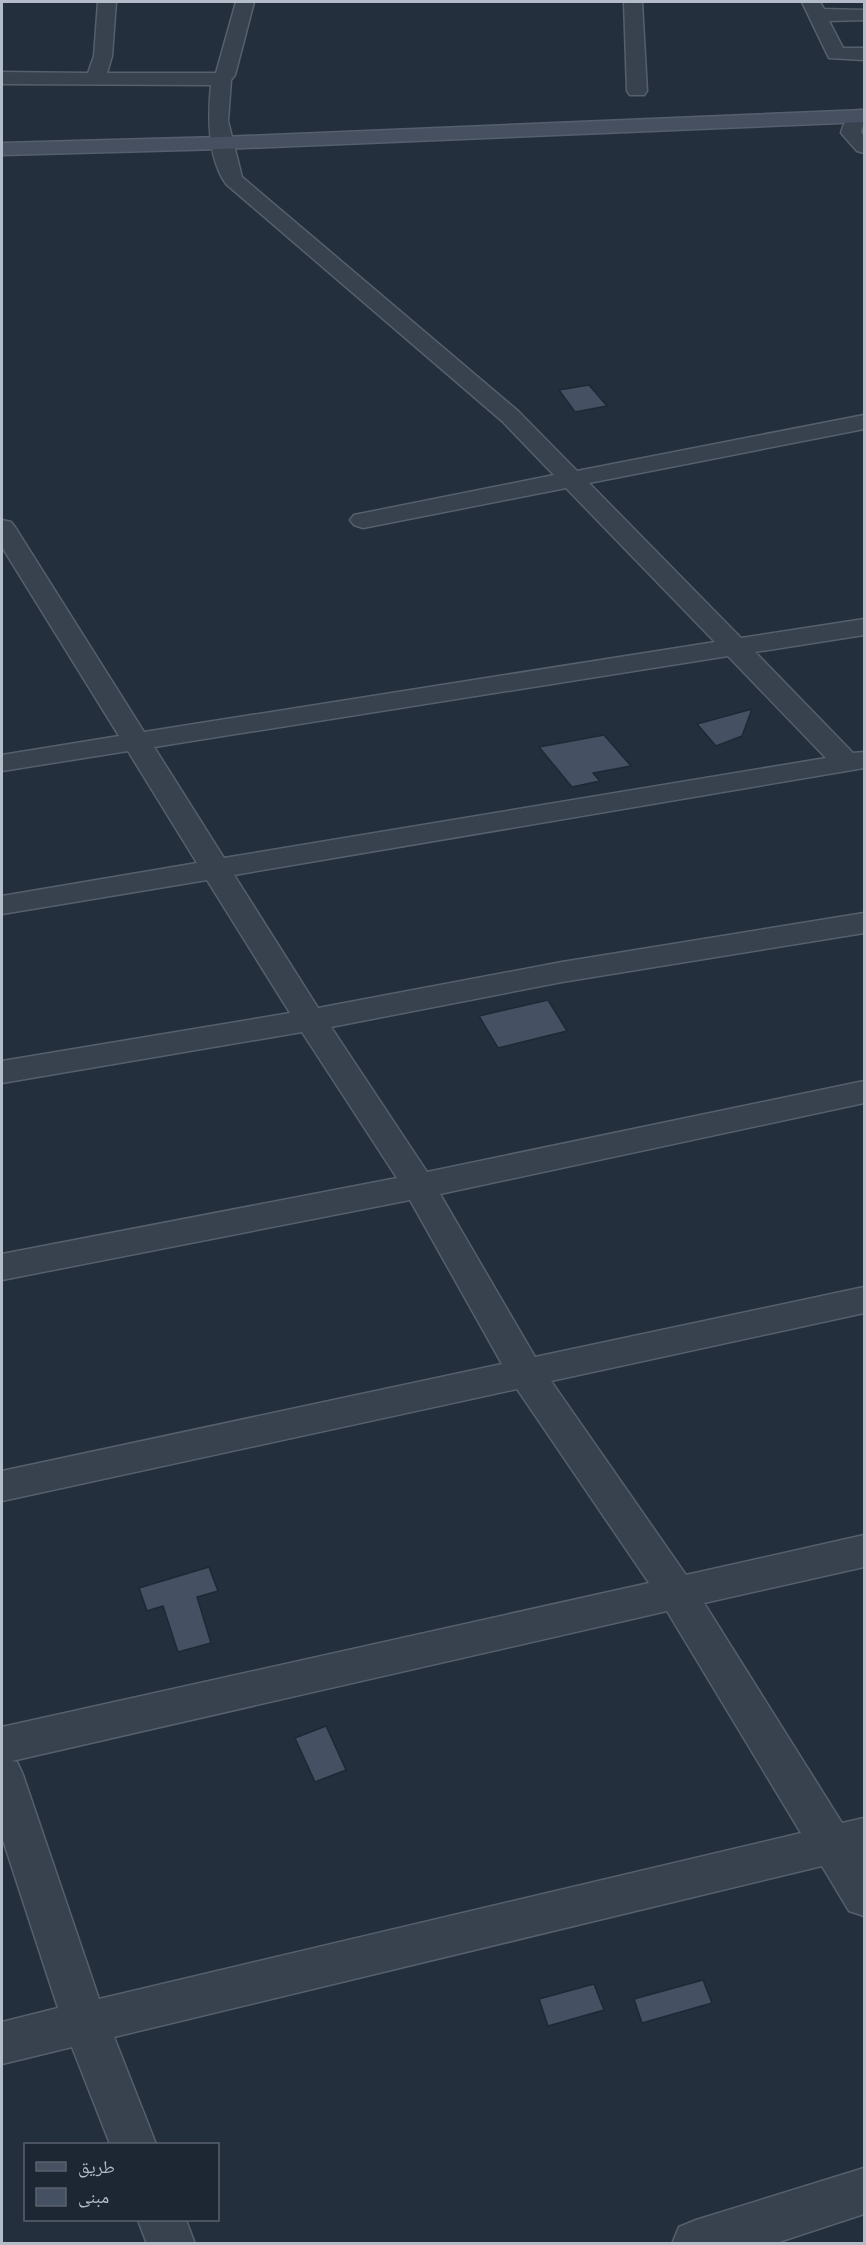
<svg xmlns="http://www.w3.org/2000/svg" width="866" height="2245" viewBox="0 0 866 2245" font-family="Overpass,'Noto Naskh Arabic',sans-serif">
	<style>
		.building { fill: #455162; stroke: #1f2835; stroke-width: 1.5 }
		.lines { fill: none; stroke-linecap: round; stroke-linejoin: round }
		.street-casing { stroke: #565f6c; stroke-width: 3 }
		.secondary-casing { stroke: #565f6c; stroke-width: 3 }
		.street { fill: #38414e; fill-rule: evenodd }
		.secondary { fill: #465061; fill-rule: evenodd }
	</style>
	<rect width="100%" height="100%" fill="#242f3e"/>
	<path class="building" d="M589 385 607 406 575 412 559 390Z
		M752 709 742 736 716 746 697 724Z
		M604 735 631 766 593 773 600 781 572 787 539 747Z
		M548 1000 567 1031 498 1048 479 1016Z
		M209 1567 218 1591 197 1597 211 1643 178 1652 163 1606 147 1611 139 1588Z
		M326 1726 346 1770 315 1782 295 1738Z
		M703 1980 712 2003 642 2023 634 1999Z
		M594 1984 604 2010 548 2026 539 1999Z"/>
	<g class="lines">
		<defs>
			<path id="street" d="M98 2H116L112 56 107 73H216L236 2H254L235 75 231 80 228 121 242 177 518 411 577 471 864 415V429L589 483 741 638 864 619V635L755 652 853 753 864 752V768L234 875 318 1008 562 962 864 913V933L562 982 331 1027 427 1172 864 1081V1103L440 1194 535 1357 864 1287V1313L551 1381 686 1575 864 1535V1567L704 1603 842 1823 864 1818V1856H863L864 1859V1916L849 1911 822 1866 114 2037 156 2144H110L72 2047 2 2064V2022L58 2008 2 1837V1727L649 1583 517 1389 2 1501V1471L502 1364 410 1200 2 1280V1254L397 1178 302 1032 2 1083V1061L290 1013 207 880 2 914V896L197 863 128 751 2 771V755L119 736 2 547V520L11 522 15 527 144 732 715 642 566 488 363 528 354 525 350 520 354 515 554 475 502 421 226 184C207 157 208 116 211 85L2 84V72L88 73 94 56ZM728 656 826 758 224 858 154 747ZM667 1611 801 1833 99 1999 23 1775 17 1762 12 1761Z
				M624 2H642L647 91 644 95H630L627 91Z
				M802 2H820L824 9 864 10V20L829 21 843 48H864V60L829 58Z
				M860 110 864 111V123L861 132 864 136V153L857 151 841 133C844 122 849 113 860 110Z
				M864 2168V2214L773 2244H672L679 2227 696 2220Z
				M138 2220H186L195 2244H147Z"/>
			<path id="secondary" d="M864 110V122L222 149 2 155V143L222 137Z"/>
		</defs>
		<use href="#street" class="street-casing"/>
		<use href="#secondary" class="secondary-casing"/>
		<use href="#street" class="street"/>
		<use href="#secondary" class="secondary"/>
	</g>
	<rect width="866" height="2245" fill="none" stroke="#b4bcc9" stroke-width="6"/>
	<rect x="24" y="2143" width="195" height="78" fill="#1d2633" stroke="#59626f" stroke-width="1.5"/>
	<rect x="36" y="2162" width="30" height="9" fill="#465061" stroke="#59626f" stroke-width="1.5"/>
	<text x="78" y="2173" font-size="18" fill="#b4bcc9">طريق</text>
	<rect x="36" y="2188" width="30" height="18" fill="#455162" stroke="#59626f" stroke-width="1.5"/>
	<text x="78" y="2203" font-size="18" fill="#b4bcc9">مبنى</text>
</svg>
